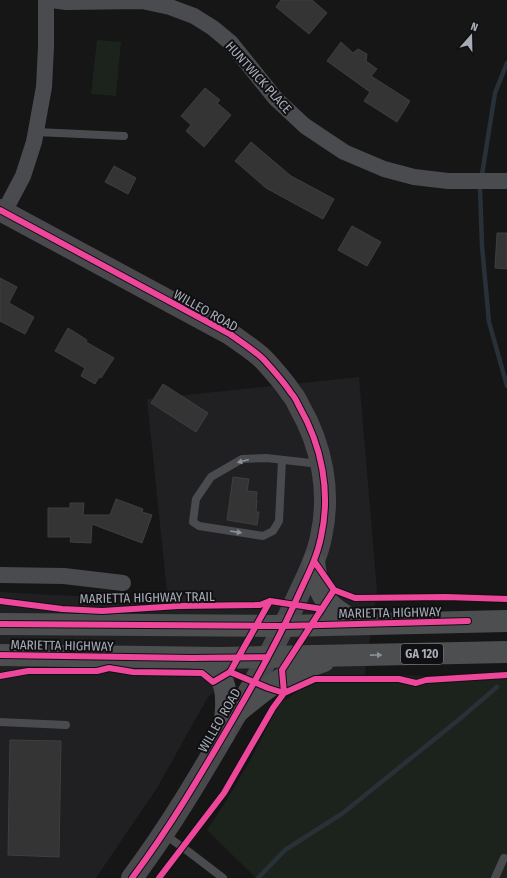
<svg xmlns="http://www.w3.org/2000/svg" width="507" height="878" viewBox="0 0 507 878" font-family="'Fira Sans Condensed',sans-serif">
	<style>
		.built { fill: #202022 }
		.green { fill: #1c231d }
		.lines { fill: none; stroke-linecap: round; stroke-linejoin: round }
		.stream { stroke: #293138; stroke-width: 4.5 }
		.building { fill: #343435; stroke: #3e3f42 }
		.lane { stroke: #4a4b4f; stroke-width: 8 }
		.street { stroke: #4a4b4f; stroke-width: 16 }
		.secondary { stroke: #49494d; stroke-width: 22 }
		.highway { stroke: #4d4e50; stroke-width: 22 }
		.cycleway-casing { stroke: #101012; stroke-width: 8 }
		.cycleway { stroke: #ed469a; stroke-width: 6 }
		.oneway { fill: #8b8f98 }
		.oneway2 { fill: #8c9098 }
		.labels { text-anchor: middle; stroke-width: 4; stroke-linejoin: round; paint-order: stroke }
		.shield { fill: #101012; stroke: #7a7d86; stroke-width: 1 }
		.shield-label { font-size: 12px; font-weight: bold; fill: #a7acb7 }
		.street-label { font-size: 13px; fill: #a7acb7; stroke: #101012 }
	</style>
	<rect width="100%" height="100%" fill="#161616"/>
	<path class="built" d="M359 377 377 591 364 680H330L303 687 231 679 208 697 157 788 96 878H0V592L168 601 147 399Z"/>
	<path class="green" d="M97 40 121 42 116 96 91 94Z
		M398 675 507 679V878H256L207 830 225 803 252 757 279 704 303 687 330 680H364Z"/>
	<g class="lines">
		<path class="stream" d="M507 63 495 93 480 187 482 246 489 322 507 386
			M258 878 285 850 343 813 462 717 497 687"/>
	</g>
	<path class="building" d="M281 0H312L327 13 309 34 276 7Z
		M341 42 353 53 358 49 367 54 366 61 377 69 371 76 410 101 397 122 364 101 370 92 327 61Z
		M205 88 220 100 217 103 231 115 204 147 186 131 191 125 181 116Z
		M251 142 291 176 334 199 323 219 266 188 235 161Z
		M114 166 136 178 128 194 105 182Z
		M352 226 381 242 367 266 338 250Z
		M497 233H507V269L495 268Z
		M0 278 17 287 9 303 34 317 25 334 0 321Z
		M68 328 87 340 86 342 114 358 101 378 99 377 95 384 81 376 85 368 55 351Z
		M163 384 208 413 196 432 151 403Z
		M233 477 249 479 247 491 257 492 256 500H257L256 512H259L257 525 227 520Z
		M116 499 143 509 142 512 152 515 142 543 92 524 91 543 70 542 71 537H48V508H70V503H84L83 515H110Z
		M10 740 61 741 59 857 8 855Z"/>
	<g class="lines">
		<path class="lane" d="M36 132 124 136
			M282 460 279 521 273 531 263 536 199 526 193 522 196 499 211 477 242 459 266 458 320 464
			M0 722 66 725
			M164 834 189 852 223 878
			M495 878 504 858"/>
		<path class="street" d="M52 0 66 2 142 1 170 7 194 16 213 28 231 43 276 99 305 126 344 152 384 169 414 177 448 181H507
			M4 212 23 176 34 142 44 87 46 47V0
			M0 575 64 576 123 583"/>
		<path class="secondary" d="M0 210 230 334C241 342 257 352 265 361 274 371 284 382 291 393 295 397 297 402 299 406 322 446 331 492 321 537 317 558 307 576 298 596 282 632 263 667 243 702 208 762 174 822 132 878"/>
		<path class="highway" d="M314 561C318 599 327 606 359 624
			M0 624 284 626 507 621
			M0 655 220 658 507 652
			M193 658C234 667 227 705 223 736
			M235 714C248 703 261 692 275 683 290 673 308 667 324 661"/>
		<defs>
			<path id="cycleway" d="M0 210 230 334C241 342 257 352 265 361 274 371 284 382 291 393 295 397 297 402 299 406 322 446 331 492 321 537 317 558 307 576 298 596 282 632 263 667 243 702 208 762 174 822 132 878
				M314 561 334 590 355 598 446 597 507 599
				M0 601 62 609 102 611 179 606 260 605 270 601
				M270 601 322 609
				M0 624 284 626 468 621
				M0 655 192 658 267 657
				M230 672 268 688 284 693
				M0 676 28 671H97L109 668 133 672 202 673 213 682 230 672 270 601
				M284 693 315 679H399L416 683 426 680 507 675
				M159 878 224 793 273 708 284 693 282 670 334 590"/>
		</defs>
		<use href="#cycleway" class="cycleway-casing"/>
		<use href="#cycleway" class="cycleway"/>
	</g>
	<defs><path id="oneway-solid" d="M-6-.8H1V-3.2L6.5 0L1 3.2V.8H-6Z"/></defs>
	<g class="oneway">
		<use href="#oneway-solid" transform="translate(243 461) rotate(165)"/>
		<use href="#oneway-solid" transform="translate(236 532) rotate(9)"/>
	</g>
	<use class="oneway2" href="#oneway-solid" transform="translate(376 655) rotate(-1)"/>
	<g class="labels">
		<rect class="shield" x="401" y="644" width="42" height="20" rx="3"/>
		<g class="shield-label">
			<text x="422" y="658">GA 120</text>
		</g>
		<g class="street-label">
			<text transform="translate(259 77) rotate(48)" y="5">HUNTWICK PLACE</text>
			<text transform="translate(206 310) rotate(29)" y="5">WILLEO ROAD</text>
			<text transform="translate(147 597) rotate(-1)" y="5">MARIETTA HIGHWAY TRAIL</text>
			<text transform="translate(390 612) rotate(-1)" y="5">MARIETTA HIGHWAY</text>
			<text transform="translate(62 645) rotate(1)" y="5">MARIETTA HIGHWAY</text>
			<text transform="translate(219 720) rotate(-60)" y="5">WILLEO ROAD</text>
		</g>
	</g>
	<g transform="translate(471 36) rotate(20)" stroke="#101012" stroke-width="3" paint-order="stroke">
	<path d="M0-3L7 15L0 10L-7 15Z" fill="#a7acb7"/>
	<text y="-6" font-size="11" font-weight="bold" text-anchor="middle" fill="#a7acb7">N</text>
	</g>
</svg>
